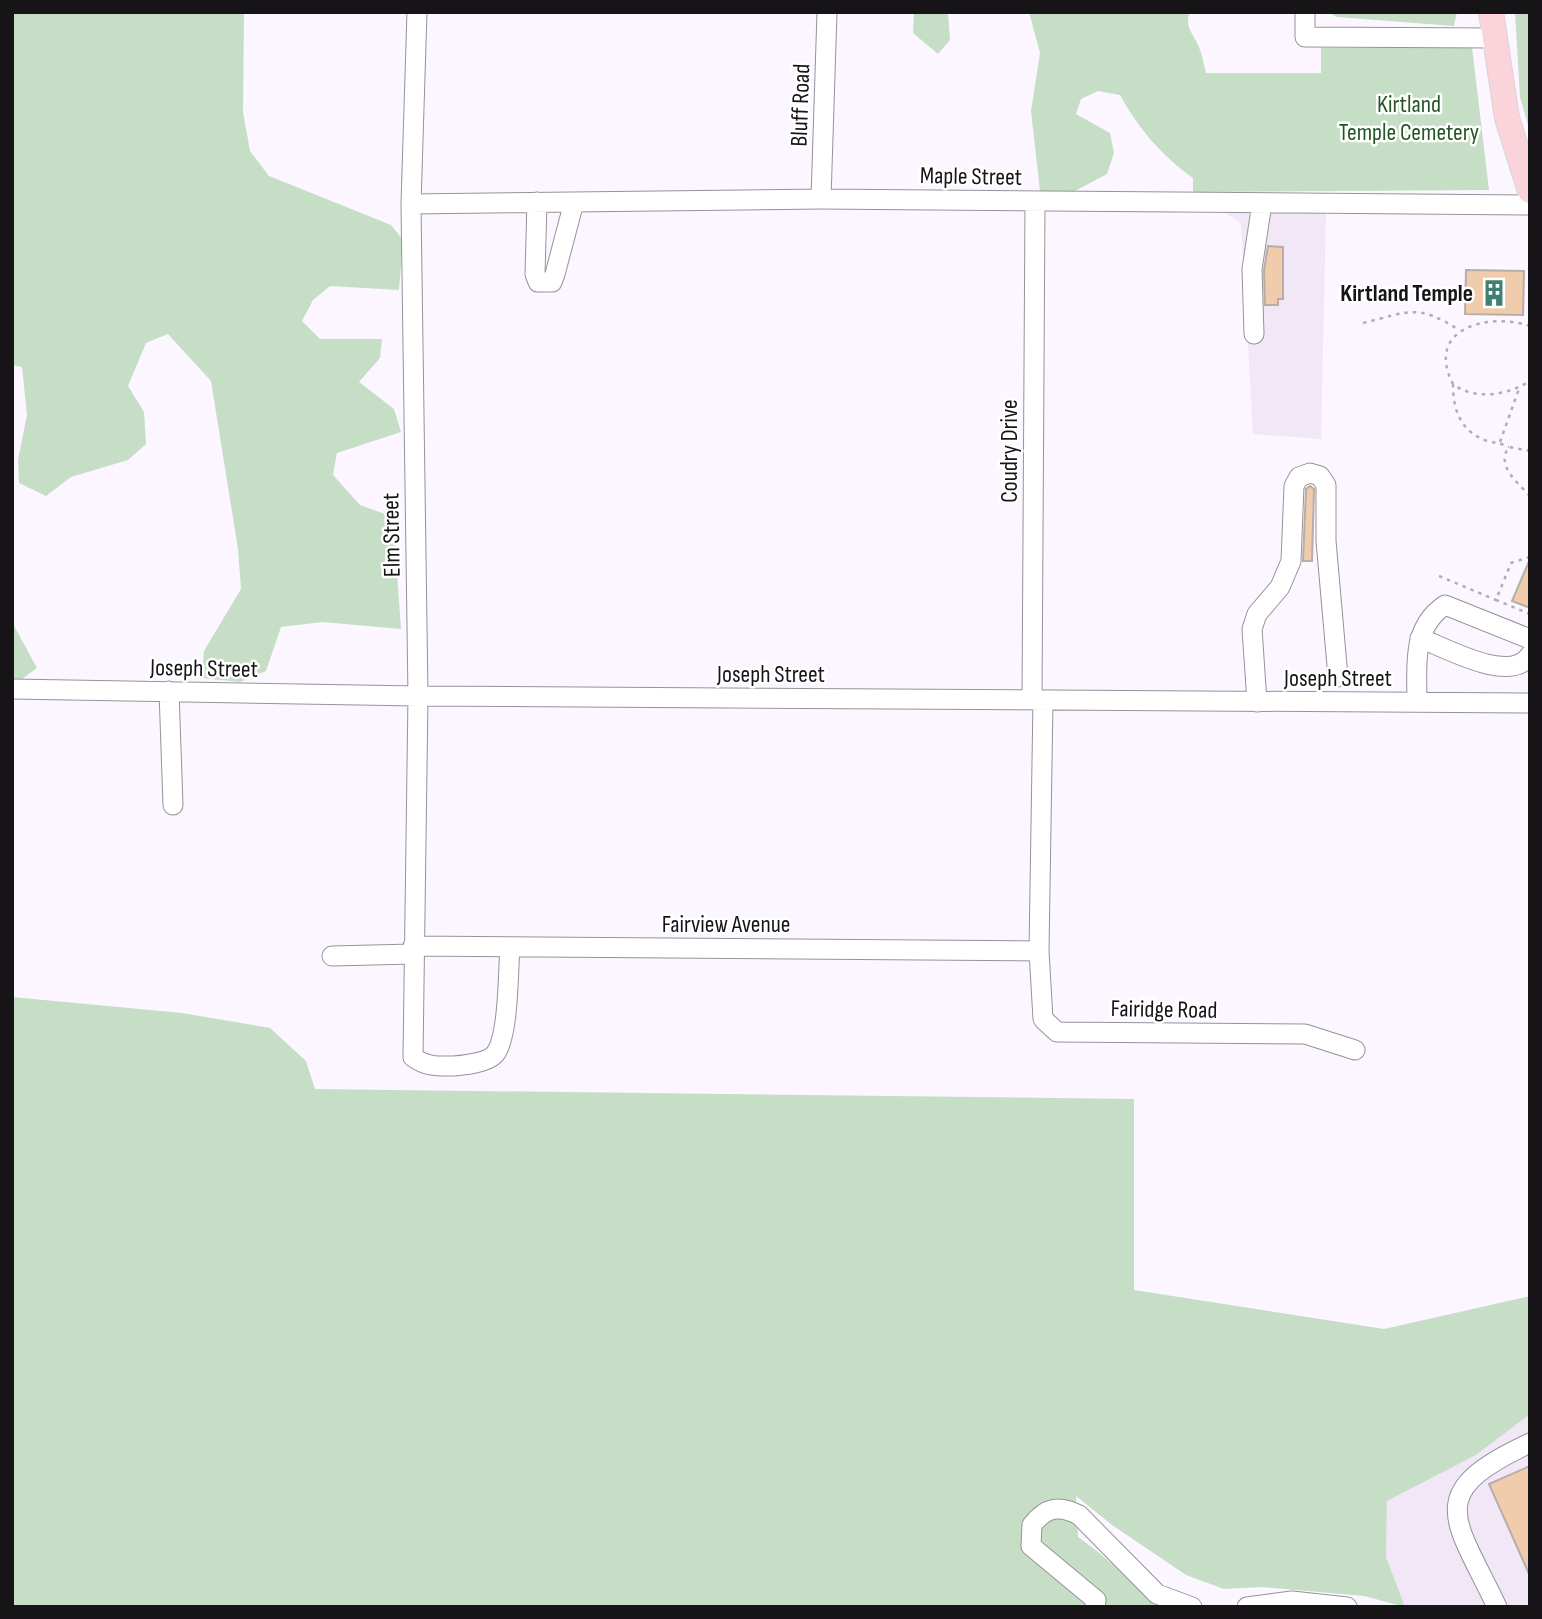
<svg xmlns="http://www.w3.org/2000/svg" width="1542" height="1619" viewBox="0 0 1542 1619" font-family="'Sofia Sans Condensed',sans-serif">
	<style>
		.built { fill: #f1e7f7 }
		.green { fill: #c6dec6 }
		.building { fill: #f0ccad; stroke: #b6aea7; stroke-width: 2 }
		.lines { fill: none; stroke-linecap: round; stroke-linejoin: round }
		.minor-casing { stroke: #97929a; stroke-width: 21 }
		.major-casing { stroke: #d5d5d5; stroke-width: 26 }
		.path { stroke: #b2aeb5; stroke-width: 2.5; stroke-dasharray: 3.5 5; stroke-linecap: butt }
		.minor { stroke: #fff; stroke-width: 19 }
		.major { stroke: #fad4da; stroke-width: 24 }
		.labels { text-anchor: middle; stroke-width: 5; stroke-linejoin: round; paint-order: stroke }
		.park-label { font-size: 24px; fill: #255427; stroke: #fff }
		.street-label { font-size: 24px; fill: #161417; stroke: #fff }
		.poi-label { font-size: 24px; font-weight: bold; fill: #161417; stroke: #fff; text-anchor: end }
	</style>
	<rect width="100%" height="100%" fill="#fbf6ff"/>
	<path class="built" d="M1217 207 1326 212 1321 439 1253 434 1241 223Z
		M1530 1410V1607H1405L1386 1557 1387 1501 1476 1455Z"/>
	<path class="green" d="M12 12H244L243 112 250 151 269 176 391 225 403 240 399 290 330 286 313 300 302 321 320 339H382L380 358 359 382 394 409 401 432 337 453 333 475 360 505 393 517 401 629 322 622 281 627 266 671 240 682 202 678 204 651 241 589 238 549 211 381 168 334 146 343 128 386 144 412 146 444 128 460 71 477 46 496 19 483 18 460 27 415 22 367 12 365Z
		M914 12H948L950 40 938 54 913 33Z
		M1029 12H1190C1183 28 1196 36 1200 50 1203 58 1204 66 1206 73H1321V48L1472 47 1489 190 1193 192V178C1161 155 1139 129 1120 95L1098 91 1081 99 1076 114 1110 133 1114 153 1107 174 1075 191H1040L1031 111 1040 53Z
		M1328 12H1457L1454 26 1337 17Z
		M1515 12H1530V132L1520 97Z
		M12 622 37 668 22 679H12Z
		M12 997 182 1013 270 1028 306 1061 315 1089 1134 1099V1290L1384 1329 1530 1296V1414L1476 1455 1387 1501 1386 1557 1405 1607 1364 1596 1262 1587 1224 1589 1186 1575 1112 1525 1076 1496 1078 1537C1110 1559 1135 1588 1169 1607H12Z"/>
	<path class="building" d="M1268 246 1283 247V299H1278V305H1265L1264 270Z
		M1466 270 1524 271 1523 315 1465 314Z
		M1310 486 1314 489 1312 561H1303L1306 489Z
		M1530 559V608L1512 601Z
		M1530 1466V1576L1489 1484Z"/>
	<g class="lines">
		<defs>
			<path id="minor" d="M417 12 411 204 418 696 413 1057C426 1067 438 1066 454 1066 465 1065 487 1063 495 1054 509 1037 508 970 510 947
				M1305 12V37L1493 38
				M821 199 827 12
				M537 202 535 274 538 282H552L555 274 574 202
				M411 204 821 199 1530 205
				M1254 334 1252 269 1262 203
				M1420 638C1446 648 1511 685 1530 655
				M12 689 418 696 1530 703
				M169 691 173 805
				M1032 700 1035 202
				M1043 700 1039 951 1043 1019 1057 1032 1305 1034 1355 1050
				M1257 702 1252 629 1257 614 1280 587 1291 561 1294 486 1299 477 1310 473 1320 476 1326 485V541L1338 677
				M1417 702C1417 666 1411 628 1445 605L1530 639
				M413 946 1039 951
				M332 956 413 954
				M1095 1607 1096 1600 1031 1546 1032 1525C1046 1507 1059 1505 1079 1515L1157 1594 1192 1607
				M1247 1607 1292 1601 1347 1607
				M1497 1607C1455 1518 1422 1493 1530 1443"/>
			<path id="major" d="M1491 12 1507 118 1530 191"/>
		</defs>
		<use href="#minor" class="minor-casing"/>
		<use href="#major" class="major-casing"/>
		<path class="path" d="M1363 323C1409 312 1417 303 1459 330
			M1530 326C1489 312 1424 328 1453 384 1475 401 1508 395 1530 381
			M1453 384C1453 410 1460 431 1487 441 1495 443 1501 443 1509 447
			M1500 442 1520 386
			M1530 451 1509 447C1495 465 1518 483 1530 496
			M1530 557 1511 563 1496 600 1530 614
			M1439 576 1496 600"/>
		<use href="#minor" class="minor"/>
		<use href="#major" class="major"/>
	</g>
	<defs>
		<symbol id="building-bare" viewBox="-9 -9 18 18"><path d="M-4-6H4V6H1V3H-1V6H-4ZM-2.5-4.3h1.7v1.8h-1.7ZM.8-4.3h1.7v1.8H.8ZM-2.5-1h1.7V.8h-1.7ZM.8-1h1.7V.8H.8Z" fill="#3e8174" stroke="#fff" stroke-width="2.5" paint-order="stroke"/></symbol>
	</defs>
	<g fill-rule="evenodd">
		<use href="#building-bare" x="1475" y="274" width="38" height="38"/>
	</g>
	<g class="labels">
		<g class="park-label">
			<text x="1409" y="112">Kirtland<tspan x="1409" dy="28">Temple Cemetery</tspan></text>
		</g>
		<g class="street-label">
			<text transform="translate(800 105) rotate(-88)" y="8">Bluff Road</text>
			<text transform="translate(971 176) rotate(1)" y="8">Maple Street</text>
			<text transform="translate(1009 451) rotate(-90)" y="8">Coudry Drive</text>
			<text transform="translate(391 535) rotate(-91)" y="8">Elm Street</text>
			<text transform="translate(204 668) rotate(1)" y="8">Joseph Street</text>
			<text x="771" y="682">Joseph Street</text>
			<text x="1338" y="686">Joseph Street</text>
			<text x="726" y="932">Fairview Avenue</text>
			<text transform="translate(1164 1009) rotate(1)" y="8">Fairidge Road</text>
		</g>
		<g class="poi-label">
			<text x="1473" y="301">Kirtland Temple</text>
		</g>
	</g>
	<rect width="1542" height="1619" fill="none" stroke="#161417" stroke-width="28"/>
</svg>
